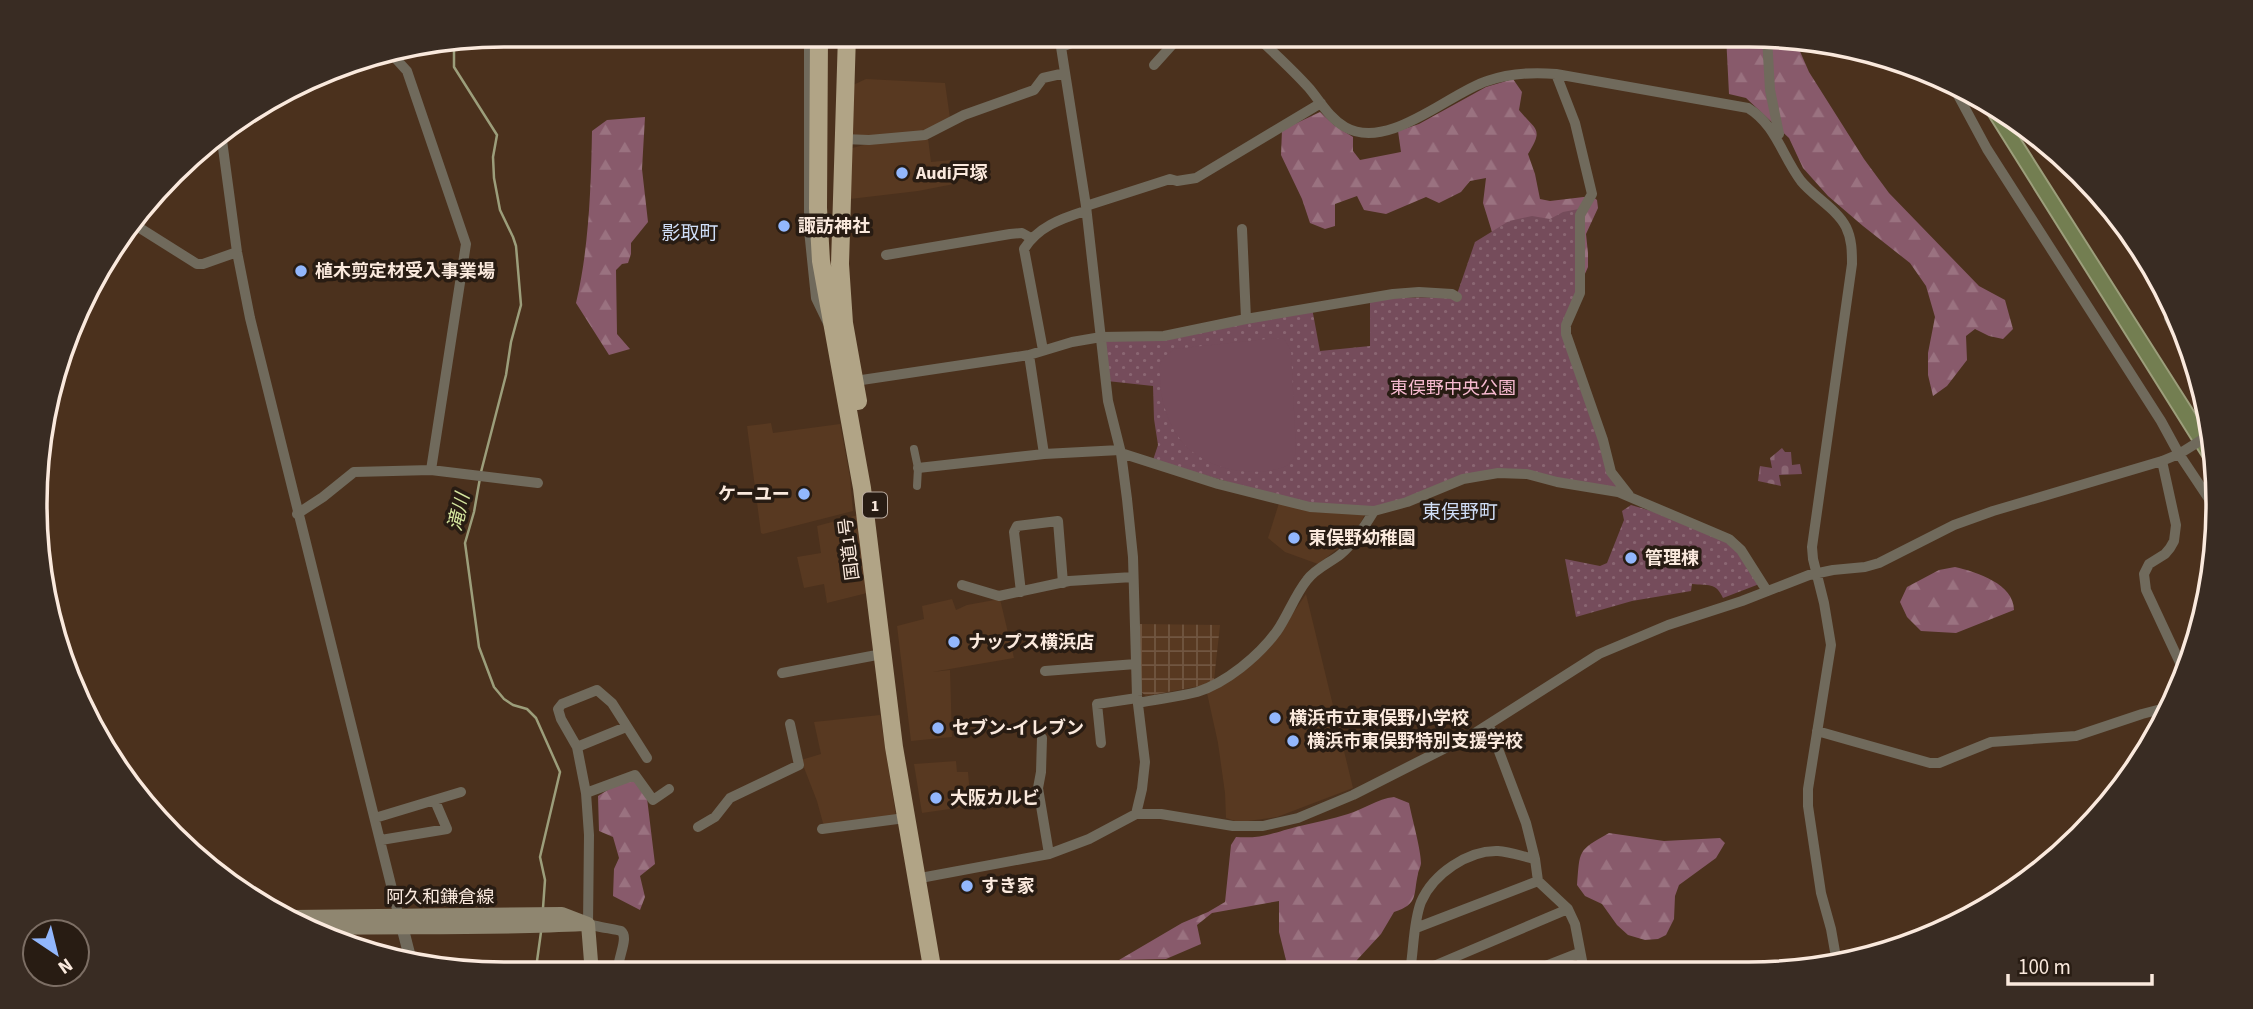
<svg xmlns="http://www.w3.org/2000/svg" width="2253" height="1009" viewBox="0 0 2253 1009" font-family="'Source Sans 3','Noto Sans JP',sans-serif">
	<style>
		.built { fill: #583921 }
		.industrial { fill: url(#industrial-grid) }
		.forest { fill: url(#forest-firs) }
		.cemetery { fill: url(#cemetery-stones) }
		.park { fill: url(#park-dots) }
		.garden { fill: #754c5b }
		.water { fill: #737e51; stroke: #9c9e7b; stroke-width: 2 }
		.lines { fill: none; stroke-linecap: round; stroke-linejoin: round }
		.stream { stroke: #9c9e7b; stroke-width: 2.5 }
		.pedestrian { stroke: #706a5c; stroke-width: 8 }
		.minor { stroke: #706a5c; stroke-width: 10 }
		.tertiary { stroke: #706a5c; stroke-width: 12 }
		.secondary { stroke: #8f8670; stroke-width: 14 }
		.trunk { stroke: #b1a486; stroke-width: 18 }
		.poi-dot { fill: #92b7fd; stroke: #281c13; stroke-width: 2.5 }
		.labels { text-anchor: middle; stroke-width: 7; stroke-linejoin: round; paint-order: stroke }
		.shield { fill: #281c13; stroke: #bbaca0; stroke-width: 2 }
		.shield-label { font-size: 16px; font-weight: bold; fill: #fae9dd }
		.poi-label { font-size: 18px; font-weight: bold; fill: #fae9dd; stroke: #281c13; text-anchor: start }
		.park-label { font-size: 18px; fill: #f8bbd1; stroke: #281c13 }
		.street-label { font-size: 18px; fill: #fae9dd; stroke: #281c13 }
		.neighbourhood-label { font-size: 19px; fill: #d0dff9; stroke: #281c13 }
		.water-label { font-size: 19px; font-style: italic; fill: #d5e79f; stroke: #281c13 }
		.rim { fill: none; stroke: #fae9dd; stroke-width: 3.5 }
	</style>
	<defs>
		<pattern id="industrial-grid" width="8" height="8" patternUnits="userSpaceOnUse" patternTransform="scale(1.75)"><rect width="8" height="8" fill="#583921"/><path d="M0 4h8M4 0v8" fill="none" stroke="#715641"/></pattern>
		<pattern id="forest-firs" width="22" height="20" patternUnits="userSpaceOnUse" patternTransform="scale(1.75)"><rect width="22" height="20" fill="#885a6b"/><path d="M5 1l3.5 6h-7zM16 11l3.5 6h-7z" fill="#9a7280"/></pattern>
		<pattern id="cemetery-stones" width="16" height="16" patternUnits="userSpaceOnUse" patternTransform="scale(1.75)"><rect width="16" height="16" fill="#754c5b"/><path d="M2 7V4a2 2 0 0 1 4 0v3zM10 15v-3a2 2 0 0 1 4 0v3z" fill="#8a6672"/></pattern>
		<pattern id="park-dots" width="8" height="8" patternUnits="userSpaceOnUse" patternTransform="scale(1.75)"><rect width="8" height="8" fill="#754c5b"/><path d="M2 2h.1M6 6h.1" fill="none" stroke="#8a6672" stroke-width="1.8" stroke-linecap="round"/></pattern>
	</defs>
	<rect width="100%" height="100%" fill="#4b311d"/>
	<path class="built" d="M866 79 945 83 950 118 922 132 851 138 853 85Z
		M928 138 931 162 951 160 954 184 918 191 850 199 852 148 872 143Z
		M771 423 773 433 840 424 850 477 853 511 763 534 761 533 747 426Z
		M1279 503 1313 512 1365 514 1354 536 1318 564 1285 552 1268 538Z
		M858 515 867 593 827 603 824 584 804 588 797 557 821 553 817 526Z
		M1306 594 1353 788 1277 817 1248 821H1235L1226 818 1225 793 1218 743 1207 693 1273 643Z
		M952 599 956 610 967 605 1000 599 1014 658 932 672 950 670 952 737 911 741 897 626 924 619 922 606Z
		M880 715 896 816 826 826 823 823 817 801 801 760 821 754 814 722Z
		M956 761 957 772H968L971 806 922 813 914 764Z"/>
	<path class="industrial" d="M1137 624 1220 625 1214 680 1200 686 1146 696 1141 692Z"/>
	<path class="forest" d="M1726 35 1795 40 1809 72 1864 159 1889 193 1979 286 2005 300 2013 329 2003 339 1989 336 1975 329 1966 336 1967 360 1947 386 1933 396 1928 375V353L1935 317 1926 286 1910 263 1863 226 1828 196 1803 168 1789 138 1746 98 1729 94Z
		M1513 79 1522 92 1519 110C1536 131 1544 128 1528 154L1535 174 1540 199 1550 201 1592 196 1597 200 1598 208 1586 234 1588 253V267L1584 276 1492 232 1483 203 1486 178 1470 181 1461 192 1439 203 1426 197 1386 214 1364 210 1357 196 1335 204V226L1325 229 1310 223 1302 199 1281 155 1282 130 1320 112 1334 125 1353 137V151L1360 160 1401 152 1398 131 1419 124 1486 87Z
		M645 117 642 169 648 222 631 243V254L628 263 622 264 616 270 617 334 630 349 609 355 576 303C589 248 591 188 592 131L607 120Z
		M1955 567C1977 572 2014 584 2014 610L1956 633 1921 631 1907 617 1900 602 1907 587 1939 570Z
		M634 779 647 798 655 864 640 876 645 897 640 910 613 896 614 869 619 858 613 837 599 831 598 796 614 786Z
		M1394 797 1409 803C1412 818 1421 850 1421 863 1421 866 1418 872 1418 874 1413 895 1419 904 1394 912L1381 934 1357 960 1352 971 1289 972 1279 932V901L1212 913 1197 925 1201 944 1166 959 1119 960 1182 923 1208 912 1225 902 1231 845 1236 837C1263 839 1275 832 1300 826 1316 822 1332 819 1348 814 1364 809 1377 799 1394 797Z
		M1609 833 1664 841 1720 838 1725 843 1716 858 1679 885 1675 896 1674 919 1666 935 1658 939 1645 940 1628 935 1617 925 1602 904 1585 896 1577 885C1580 850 1577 851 1609 833Z"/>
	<path class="cemetery" d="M1782 448 1785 452H1791L1792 465 1800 464 1802 474 1779 475 1781 486 1758 481 1760 466 1772 468 1770 458Z"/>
	<path class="park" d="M1584 208 1580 279 1566 325 1611 472 1631 497 1498 473 1374 511 1321 509 1153 460 1158 445 1154 419 1153 386 1107 381 1101 337 1126 338 1312 308 1320 351 1370 346V298L1456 297 1475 242 1509 221 1532 216 1550 219 1563 212Z
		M1631 505 1689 522 1729 539 1762 583 1723 598C1716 582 1708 586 1692 584L1691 591 1632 601 1576 617 1565 559 1600 566 1607 563 1624 520 1622 511Z"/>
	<path class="garden" d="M1276 338 1284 339 1291 350 1296 452C1292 467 1281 469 1267 471 1239 474 1212 468 1190 450 1170 432 1160 402 1160 376 1160 371 1159 365 1162 360 1164 356 1170 353 1174 349Z"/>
	<path class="water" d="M1976 96 2003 111 2211 438 2215 477Z"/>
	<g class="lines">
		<path class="stream" d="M454 43V67L497 135 493 157 494 178 500 210 513 237 516 246 521 305 511 342 506 375 481 472
			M480 478 474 512 465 543 479 647 494 687 504 699 513 705 527 709 536 718 560 772 540 857 545 880 543 908
			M539 974 537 961 541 932"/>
		<path class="pedestrian" d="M914 449 918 468 917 486"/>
		<path class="minor" d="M809 35V230L816 298 828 323
			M1057 35 1061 47 1086 206 1108 401 1121 453 1127 499 1133 557 1137 696 1145 762 1142 789 1136 814
			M1255 35C1273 52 1292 69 1309 88 1320 101 1329 118 1345 127 1388 152 1449 93 1487 81 1510 73 1533 72 1556 74L1748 108C1776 125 1782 156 1801 181 1814 197 1837 209 1846 227 1852 239 1852 252 1852 264L1812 547 1813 559 1824 603 1831 645 1808 789V806L1821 893 1831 929 1837 963
			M1767 37 1770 90 1779 134
			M1061 47 1092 35
			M395 53 397 60 407 71 466 244 431 470
			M1154 65 1181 35
			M1556 74 1575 123 1592 194 1580 215V293L1566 325V334L1603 440 1611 472 1629 495
			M1952 84 1987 149 2161 421 2179 454 2217 511
			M221 133 237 252 250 318 400 921
			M843 139 869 140 925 135 964 115 1034 90 1043 78 1065 73
			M1086 206 1170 179 1177 181 1196 178 1321 103
			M135 225 197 264H203L237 252
			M1242 229 1246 319
			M886 255 1010 234 1022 233 1031 238
			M2176 314 2169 318 2197 372
			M1043 350 1024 249C1038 227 1060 219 1085 211
			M1029 355 1044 454
			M855 381 1029 355 1072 342 1101 337 1164 336 1246 319 1393 294 1419 292 1452 294 1457 297
			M1121 453 1218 484 1310 507 1374 511 1407 502 1463 479 1498 473 1527 474 1557 482 1618 492 1729 539 1741 550 1767 591
			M2162 461 2176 525 2174 541 2170 548 2165 554 2149 564 2144 574 2146 590 2181 665 2184 678
			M918 468 1044 454 1120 450
			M297 514 323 497 354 472 431 470 538 483
			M962 585 999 596 1069 581 1133 577
			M1021 592 1014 532 1017 526 1058 521 1063 583
			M1045 671 1136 664
			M782 673 882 654
			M1138 703C1157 699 1178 697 1197 692 1226 683 1259 656 1277 631 1288 615 1295 595 1307 580 1316 568 1330 563 1341 554 1354 543 1365 526 1374 511
			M1489 725 1526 823 1535 859 1538 881 1568 909 1575 924 1584 971
			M1817 731 1930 763H1939L1991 742 2076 736 2142 714 2169 707
			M1042 738 1041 772 1038 788 1049 854
			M1101 743 1097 704 1137 698
			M577 747 626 727
			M586 793 635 775 653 800 669 789
			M375 818 461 792
			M698 827 715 817 730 798 799 765 790 724
			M822 829 905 818
			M381 840 447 829 435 801
			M915 879 1049 854 1089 839 1136 814H1161L1233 826H1263L1298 818 1353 795 1475 733 1599 654 1668 625 1742 601 1809 575 1833 570 1865 567 1879 563 1954 525 1993 511 2162 461 2179 454 2211 434
			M1416 928 1538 881
			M1410 971C1414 949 1413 923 1421 902 1433 874 1468 850 1498 851 1511 852 1524 857 1535 859
			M1422 971 1568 909
			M1533 971 1579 953
			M618 974C616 959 630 938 621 931 619 930 593 926 588 924L589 835 586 793 577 747 561 719 558 709 562 704 597 690 612 703 647 758"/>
		<path class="tertiary" d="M402 926 412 965"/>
		<path class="secondary" d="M291 917 562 914 588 924
			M588 924 592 974
			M309 928C400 926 492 929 583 924"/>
		<path class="trunk" d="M819 35 818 208 821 261 862 488 894 747 933 973
			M847 35 840 264 844 323 858 401"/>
	</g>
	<g class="poi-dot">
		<circle cx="902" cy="173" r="7"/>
		<circle cx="784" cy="226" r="7"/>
		<circle cx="301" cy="271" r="7"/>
		<circle cx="804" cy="494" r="7"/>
		<circle cx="1294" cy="538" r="7"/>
		<circle cx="1631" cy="558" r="7"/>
		<circle cx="954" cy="642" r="7"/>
		<circle cx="1275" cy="718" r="7"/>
		<circle cx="938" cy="728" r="7"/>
		<circle cx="1293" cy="741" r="7"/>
		<circle cx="936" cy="798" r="7"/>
		<circle cx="967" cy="886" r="7"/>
	</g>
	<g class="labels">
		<rect class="shield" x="863" y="492.5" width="24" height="25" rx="5"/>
		<g class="shield-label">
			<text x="875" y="511">1</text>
		</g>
		<g class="poi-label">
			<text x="916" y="179">Audi戸塚</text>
			<text x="798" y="232">諏訪神社</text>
			<text x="315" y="277">植木剪定材受入事業場</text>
			<text x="790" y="500" text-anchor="end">ケーユー</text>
			<text x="1308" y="544">東俣野幼稚園</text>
			<text x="1645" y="564">管理棟</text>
			<text x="968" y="648">ナップス横浜店</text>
			<text x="1289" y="724">横浜市立東俣野小学校</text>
			<text x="952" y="734">セブン-イレブン</text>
			<text x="1307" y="747">横浜市東俣野特別支援学校</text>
			<text x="950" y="804">大阪カルビ</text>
			<text x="981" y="892">すき家</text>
		</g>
		<g class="park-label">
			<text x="1453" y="394">東俣野中央公園</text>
		</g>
		<g class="street-label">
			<text transform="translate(849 549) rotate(-97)" y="6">国道1号</text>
			<text x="440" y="903">阿久和鎌倉線</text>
		</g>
		<g class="neighbourhood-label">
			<text x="690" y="239">影取町</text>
			<text x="1460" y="518">東俣野町</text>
		</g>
		<g class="water-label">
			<text transform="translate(458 512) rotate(-77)" y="7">滝川</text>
		</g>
	</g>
	<path d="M0 0H2253V1009H0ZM504 47H1749A457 457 0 0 1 2206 504V505A457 457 0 0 1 1749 962H504A457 457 0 0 1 47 505V504A457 457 0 0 1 504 47Z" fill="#392c23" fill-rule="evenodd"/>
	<path class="rim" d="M504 47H1749A457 457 0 0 1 2206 504V505A457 457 0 0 1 1749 962H504A457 457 0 0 1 47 505V504A457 457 0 0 1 504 47Z"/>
	<g transform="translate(56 953) rotate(145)"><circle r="33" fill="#281c13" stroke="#7c6e64" stroke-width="2"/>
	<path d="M0-5L12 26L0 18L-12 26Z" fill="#92b7fd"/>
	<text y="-10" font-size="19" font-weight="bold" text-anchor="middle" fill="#fae9dd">N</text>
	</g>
	<path d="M2008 974v10h144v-10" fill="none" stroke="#fae9dd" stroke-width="3.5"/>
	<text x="2018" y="974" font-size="21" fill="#fae9dd" stroke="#281c13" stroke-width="5" paint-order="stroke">100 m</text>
</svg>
